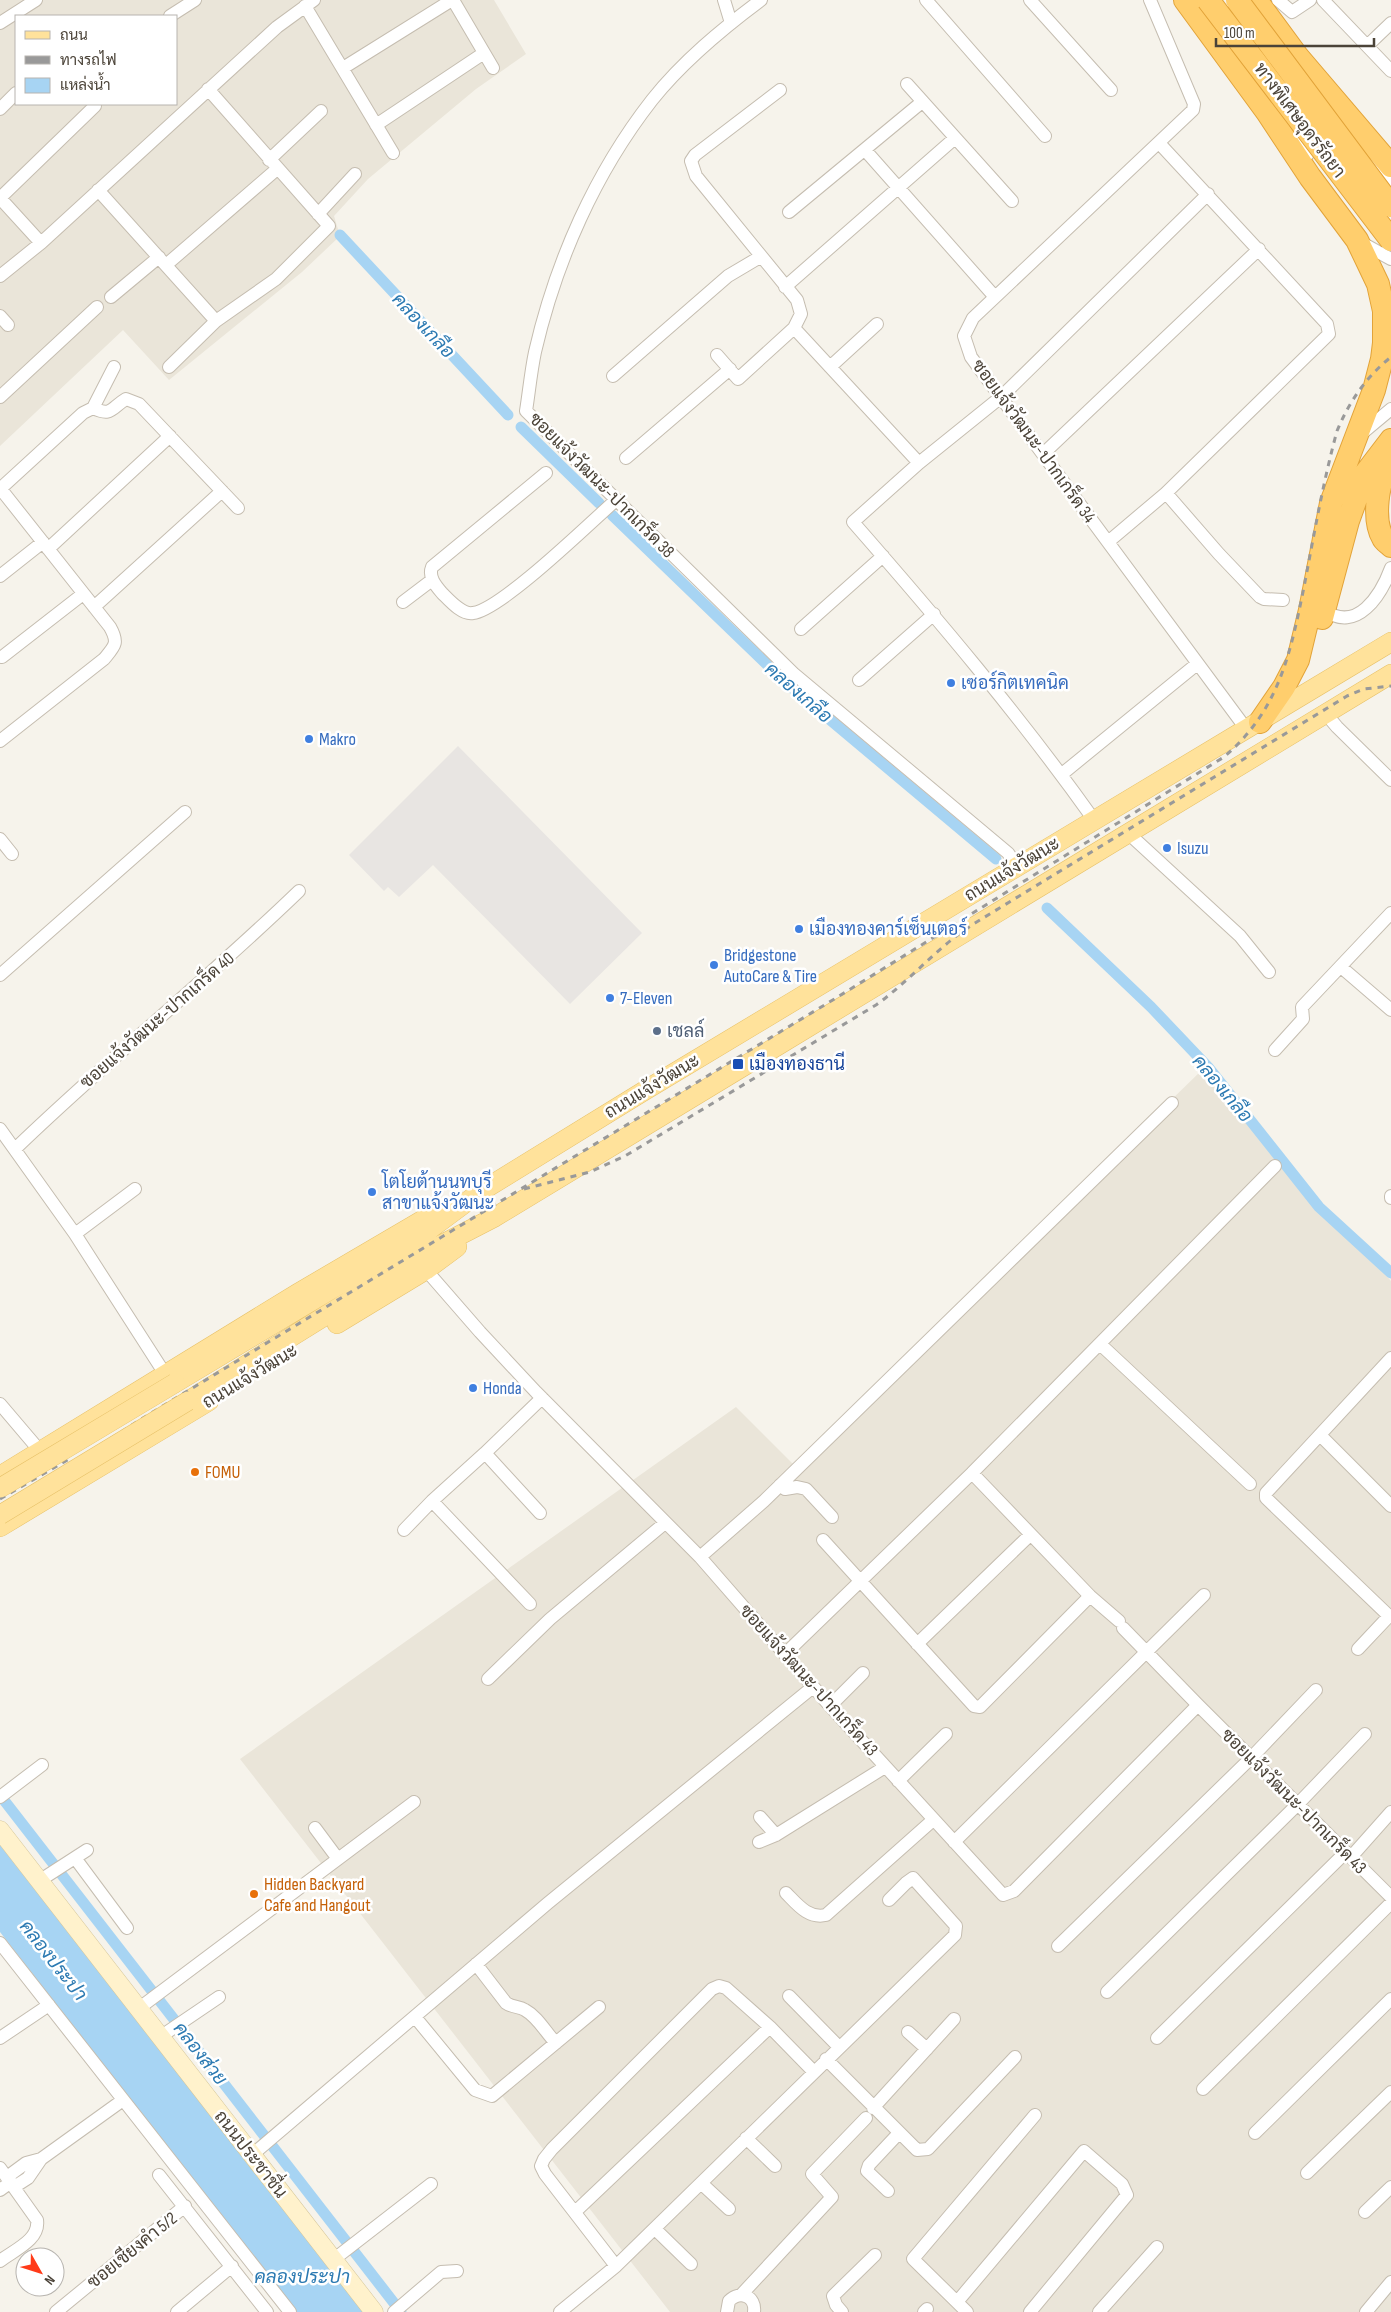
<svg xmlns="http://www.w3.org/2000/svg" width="1391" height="2312" viewBox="0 0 1391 2312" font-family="'Sofia Sans Condensed',Sarabun,sans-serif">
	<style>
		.residential { fill: #eae5d9; fill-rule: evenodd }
		.parking { fill: #e8e5e2 }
		.water { fill: #a7d4f3 }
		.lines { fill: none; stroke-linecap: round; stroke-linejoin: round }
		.canal { stroke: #a7d4f3; stroke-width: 11 }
		.street-casing { stroke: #c5bdb0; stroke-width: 14 }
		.secondary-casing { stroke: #d6c79a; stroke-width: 19 }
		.primary-casing { stroke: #e7c168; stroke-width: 20 }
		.highway-casing { stroke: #e2a339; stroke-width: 24 }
		.street { stroke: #fff; stroke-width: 12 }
		.secondary { stroke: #fff2cc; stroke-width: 18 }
		.primary { stroke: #ffe29b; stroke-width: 19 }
		.highway { stroke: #ffce6d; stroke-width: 22 }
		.rail { stroke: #999; stroke-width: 3; stroke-dasharray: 6 6; stroke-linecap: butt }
		.primary-bridge-casing { stroke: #e7c168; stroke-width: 20; stroke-linecap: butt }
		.highway-bridge-casing { stroke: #e2a339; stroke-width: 24; stroke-linecap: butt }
		.primary-bridge { stroke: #ffe29b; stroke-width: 19 }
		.highway-bridge { stroke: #ffce6d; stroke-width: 22 }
		.shop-dot { fill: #3f7fe0; stroke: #fff; stroke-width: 2 }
		.service-dot { fill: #5c6f8a; stroke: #fff; stroke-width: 2 }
		.transit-dot { fill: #1a4fb4; stroke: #fff; stroke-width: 2 }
		.food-dot { fill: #e8710a; stroke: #fff; stroke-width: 2 }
		.labels { text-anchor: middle; stroke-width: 5; stroke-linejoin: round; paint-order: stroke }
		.street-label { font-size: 18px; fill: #4b4338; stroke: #fff }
		.shop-label { font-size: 18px; fill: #366cbe; stroke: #fff; text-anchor: start }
		.service-label { font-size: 18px; fill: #4e5e75; stroke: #fff; text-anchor: start }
		.transit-label { font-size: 18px; fill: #164399; stroke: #fff; text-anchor: start }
		.food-label { font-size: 18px; fill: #c56008; stroke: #fff; text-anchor: start }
		.water-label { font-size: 19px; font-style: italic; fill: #2c7ab2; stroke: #fff }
	</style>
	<rect width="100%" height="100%" fill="#f6f3eb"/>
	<path class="residential" d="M0 0H494L526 54 476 89 368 179 334 216 340 236 302 272 169 380 123 330 0 446ZM16 16H176V104H16Z
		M1203 1069 1391 1281V2312H670L240 1759 736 1407 795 1466Z"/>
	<path class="parking" d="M458 746 642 933 570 1004 433 865 399 897 388 887 384 891 349 855Z"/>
	<path class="water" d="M0 1845 367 2312H294L0 1932Z"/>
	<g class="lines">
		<path class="canal" d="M340 235 508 415
			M521 427 599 503
			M612 515 785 682 996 859
			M1047 908 1151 1007 1208 1067 1319 1207 1391 1273
			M0 1795 401 2312"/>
		<defs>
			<path id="street" d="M453 0 493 68
				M724 0 731 23
				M761 0C722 29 683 61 652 100 595 173 556 261 535 352 531 371 529 392 526 411L793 673 1008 853 1017 866
				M926 0 1045 136
				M1030 0 1111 90
				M1150 0 1194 104 1193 110 973 318 964 336 971 357 1247 730
				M1278 0 1292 12 1310 0
				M1323 0 1391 71
				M305 6 393 153
				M170 16 195 0
				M0 23 36 0
				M1367 46 1391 23
				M343 68 452 0
				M907 84 1012 201
				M0 109 16 93
				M376 125 484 53
				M1300 130 1308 154
				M865 150 995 297
				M269 160 321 111
				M1375 163 1391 182
				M98 190 216 321
				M789 212 922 102
				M318 214 355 174
				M1360 242 1391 259
				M41 243 0 198 95 106
				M166 265 277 169
				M0 276 41 243 277 27 314 0
				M785 287 955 138
				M111 297 159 257
				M0 316 8 325
				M794 328 919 463
				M717 355 738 379 794 328 801 314 797 300 696 176 691 161 695 155 780 90
				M169 367 216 321 276 279 329 226 208 89
				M830 367 877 324
				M613 376 728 276 760 257
				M0 397 97 307
				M93 408 114 367
				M1360 435 1391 409
				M1043 454 1259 249
				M626 458 730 369
				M546 473 432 567C428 577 436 586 442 593 450 601 462 615 473 613 501 610 591 522 616 500
				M0 489 83 413 93 408C112 417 111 408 126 399L139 404 238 508
				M1166 493 1219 554 1260 597 1264 599 1283 600
				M1108 542 1166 493 1329 334 1327 324 1159 143
				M48 549 170 436
				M0 576 43 542
				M403 602 432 580
				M94 607 222 491
				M1324 610C1357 634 1381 595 1391 568
				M801 629 883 556
				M2 657 83 594
				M859 680 934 614
				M1326 714 1337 727 1391 780
				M0 741 104 659C115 646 119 643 110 627L0 488
				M1062 774 1197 664
				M1094 820C1020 716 937 618 853 522L919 463 1001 397 1208 194
				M1128 833 1240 936 1269 972
				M0 839 12 854
				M1341 967 1391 1010
				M0 975 185 812
				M1275 1050 1303 1019 1302 1007 1391 913
				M0 1129 75 1234 165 1374
				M15 1149C107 1060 207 980 299 891
				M1391 1196V1198
				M75 1234 135 1189
				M426 1270 480 1332 536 1392 700 1557 830 1706 1003 1895 1014 1891 1198 1705
				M1100 1344 1250 1484
				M0 1404 40 1451
				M1321 1436 1391 1506
				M972 1473 1090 1596 1119 1621
				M780 1485 785 1489 797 1487 806 1489 832 1517
				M432 1501 530 1604
				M540 1513 485 1453 542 1398
				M404 1530 432 1501 485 1453
				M823 1540 974 1706 980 1707 1090 1596
				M700 1557 764 1501 1172 1103
				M1123 1628 1198 1705 1391 1897
				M917 1644 1030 1535
				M1358 1649 1389 1616 1266 1498V1493L1391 1358
				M785 1654 972 1473 1275 1166
				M488 1679 550 1619 665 1523
				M830 1706 863 1673
				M898 1781 946 1734
				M0 1797 42 1765
				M760 1817 776 1835
				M315 1828 338 1859
				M759 1842 776 1835 885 1767
				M954 1842 1204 1595
				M1351 1857 1391 1812
				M75 1858 127 1928
				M39 1881 87 1850
				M786 1893C797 1904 808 1919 826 1915L933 1820
				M0 1943 290 2312
				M1058 1946 1251 1758 1316 1690
				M476 1964 506 2003C513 2008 519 2006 525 2010 538 2017 546 2033 556 2043
				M1107 1992 1297 1805 1365 1734
				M789 1996 839 2047
				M138 2009 414 1802
				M415 2017 475 2090 492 2096 599 2007
				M908 2032 927 2049
				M160 2037 219 1997
				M0 2038 49 2005
				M1157 2038 1346 1852
				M826 2059 917 2150 928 2149 1015 2057
				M1203 2089 1391 1903
				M873 2108 954 2019
				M1255 2133 1391 1999
				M746 2138 775 2166
				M252 2155 548 1903 813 1687
				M0 2168 37 2220C40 2240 14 2250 0 2261
				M1307 2173 1391 2092
				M159 2175 267 2312
				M7 2177 26 2163 41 2159 123 2100
				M701 2183 729 2209
				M14 2187 28 2178 41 2159
				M0 2190 11 2182
				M888 2191 867 2171 869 2165 899 2133
				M575 2212 770 2027
				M1365 2212 1391 2187
				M655 2229 691 2264
				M333 2260 431 2184
				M616 2266 545 2174 541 2166 544 2159 552 2149 712 1989 719 1986 726 1988 770 2027 814 2072
				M741 2295 832 2197 812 2174 866 2118
				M957 2302 1084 2151 1122 2184 1127 2195 1030 2312
				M56 2312 185 2206
				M177 2312 232 2266
				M394 2312 441 2272 457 2271
				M560 2312 616 2266 955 1935 956 1926 913 1878 906 1883 889 1900
				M727 2312 729 2301C740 2290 756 2296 754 2312
				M842 2312 836 2305 833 2296 875 2255
				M924 2312 927 2309
				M967 2312 913 2259 1035 2115
				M1099 2312 1157 2247
				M1366 2312 1391 2282"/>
			<path id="secondary" d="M0 1830 374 2312"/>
			<path id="primary" d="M337 1324 426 1270 457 1247
				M175 1383 422 1235 480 1192 644 1091 1391 642
				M188 1401 431 1250 495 1217 1391 674
				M0 1476 298 1293 438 1211
				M0 1527 209 1401"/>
			<path id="highway" d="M1185 0 1267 112 1310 177 1357 240 1378 284 1384 311V343L1382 359 1374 390 1331 503 1310 610 1298 660 1284 687 1260 722
				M1256 0 1298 57 1391 166
				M1391 466C1376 479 1373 521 1383 538 1384 541 1389 544 1391 546
				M1322 618 1348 521 1365 474 1391 440"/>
		</defs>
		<use href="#street" class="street-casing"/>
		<use href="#secondary" class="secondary-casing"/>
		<use href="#primary" class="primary-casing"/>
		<use href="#highway" class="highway-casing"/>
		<use href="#street" class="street"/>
		<use href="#secondary" class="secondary"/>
		<use href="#primary" class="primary"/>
		<use href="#highway" class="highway"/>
		<path class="rail" d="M524 1189 590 1172 625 1156 876 1005C911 980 938 946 975 923L1347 696 1364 689 1391 686
			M0 1499 69 1459
			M0 1509 143 1418 836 998 1224 757C1279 710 1290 655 1304 587 1314 535 1323 482 1337 431 1349 402 1366 377 1391 357"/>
		<defs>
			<path id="primary-bridge" d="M0 1488 175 1383
				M0 1515 188 1401"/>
			<path id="highway-bridge" d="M1208 0 1391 240
				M1237 0 1391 206"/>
		</defs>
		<use href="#primary-bridge" class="primary-bridge-casing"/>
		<use href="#highway-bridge" class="highway-bridge-casing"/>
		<use href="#primary-bridge" class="primary-bridge"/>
		<use href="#highway-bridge" class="highway-bridge"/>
	</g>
	<g class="shop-dot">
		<circle cx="951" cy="683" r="5"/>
		<circle cx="309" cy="739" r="5"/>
		<circle cx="1167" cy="848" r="5"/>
		<circle cx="799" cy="929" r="5"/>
		<circle cx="714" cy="965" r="5"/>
		<circle cx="610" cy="998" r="5"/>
		<circle cx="372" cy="1192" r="5"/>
		<circle cx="473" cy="1388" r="5"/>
	</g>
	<circle class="service-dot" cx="657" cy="1031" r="5"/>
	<rect class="transit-dot" x="732" y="1058" width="12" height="12" rx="2.5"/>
	<g class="food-dot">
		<circle cx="195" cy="1472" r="5"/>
		<circle cx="254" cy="1894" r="5"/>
	</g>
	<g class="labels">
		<g class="street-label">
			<text transform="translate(1300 120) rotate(53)" y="6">ทางพิเศษอุดรรัถยา</text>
			<text transform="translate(1034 441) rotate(54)" y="6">ซอยแจ้งวัฒนะ-ปากเกร็ด 34</text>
			<text transform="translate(602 485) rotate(45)" y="6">ซอยแจ้งวัฒนะ-ปากเกร็ด 38</text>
			<text transform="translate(1012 869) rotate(-31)" y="6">ถนนแจ้งวัฒนะ</text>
			<text transform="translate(157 1020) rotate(-41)" y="6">ซอยแจ้งวัฒนะ-ปากเกร็ด 40</text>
			<text transform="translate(652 1086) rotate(-31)" y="6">ถนนแจ้งวัฒนะ</text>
			<text transform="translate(250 1376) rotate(-31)" y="6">ถนนแจ้งวัฒนะ</text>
			<text transform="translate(809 1680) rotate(48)" y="6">ซอยแจ้งวัฒนะ-ปากเกร็ด 43</text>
			<text transform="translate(1294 1801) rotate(45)" y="6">ซอยแจ้งวัฒนะ-ปากเกร็ด 43</text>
			<text transform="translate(251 2154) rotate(52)" y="6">ถนนประชาชื่น</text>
			<text transform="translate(132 2250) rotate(-39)" y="6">ซอยเชียงคำ 5/2</text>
		</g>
		<g class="shop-label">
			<text x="961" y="689">เซอร์กิตเทคนิค</text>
			<text x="319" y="745">Makro</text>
			<text x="1177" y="854">Isuzu</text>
			<text x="809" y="935">เมืองทองคาร์เซ็นเตอร์</text>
			<text x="724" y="961">Bridgestone<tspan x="724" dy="21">AutoCare &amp; Tire</tspan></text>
			<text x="620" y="1004">7-Eleven</text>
			<text x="382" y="1188">โตโยต้านนทบุรี<tspan x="382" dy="21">สาขาแจ้งวัฒนะ</tspan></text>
			<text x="483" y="1394">Honda</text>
		</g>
		<g class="service-label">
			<text x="667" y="1037">เชลล์</text>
		</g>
		<g class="transit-label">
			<text x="749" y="1070">เมืองทองธานี</text>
		</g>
		<g class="food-label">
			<text x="205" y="1478">FOMU</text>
			<text x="264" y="1890">Hidden Backyard<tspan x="264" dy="21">Cafe and Hangout</tspan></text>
		</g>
		<g class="water-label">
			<text transform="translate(424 325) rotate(47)" y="7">คลองเกลือ</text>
			<text transform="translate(799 692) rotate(41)" y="7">คลองเกลือ</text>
			<text transform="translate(1223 1088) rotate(50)" y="7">คลองเกลือ</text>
			<text transform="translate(54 1960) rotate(52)" y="7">คลองประปา</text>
			<text transform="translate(201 2053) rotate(52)" y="7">คลองส่วย</text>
			<text x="302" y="2283">คลองประปา</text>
		</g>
	</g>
	<rect x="15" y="15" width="162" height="90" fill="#ffffff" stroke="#b7b4af"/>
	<rect x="25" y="31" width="25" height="8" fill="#ffe29b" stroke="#b7b4af"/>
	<text x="60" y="40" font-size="15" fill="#4b4338">ถนน</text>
	<rect x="25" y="56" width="25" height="8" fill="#999999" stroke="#b7b4af"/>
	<text x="60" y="65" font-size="15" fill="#4b4338">ทางรถไฟ</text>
	<rect x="25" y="78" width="25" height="15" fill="#a7d4f3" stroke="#b7b4af"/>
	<text x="60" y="90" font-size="15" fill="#4b4338">แหล่งน้ำ</text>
	<g transform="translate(40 2272) rotate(129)"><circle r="24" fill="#ffffff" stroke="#b7b4af"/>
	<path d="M0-4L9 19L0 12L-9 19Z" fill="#ff3b19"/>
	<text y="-8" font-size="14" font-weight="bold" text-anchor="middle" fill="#4b4338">N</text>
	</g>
	<path d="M1216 38v8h158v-8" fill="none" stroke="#4b4338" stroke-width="2.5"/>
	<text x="1224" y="38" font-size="15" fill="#4b4338" stroke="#ffffff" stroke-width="4" paint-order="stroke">100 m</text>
</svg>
